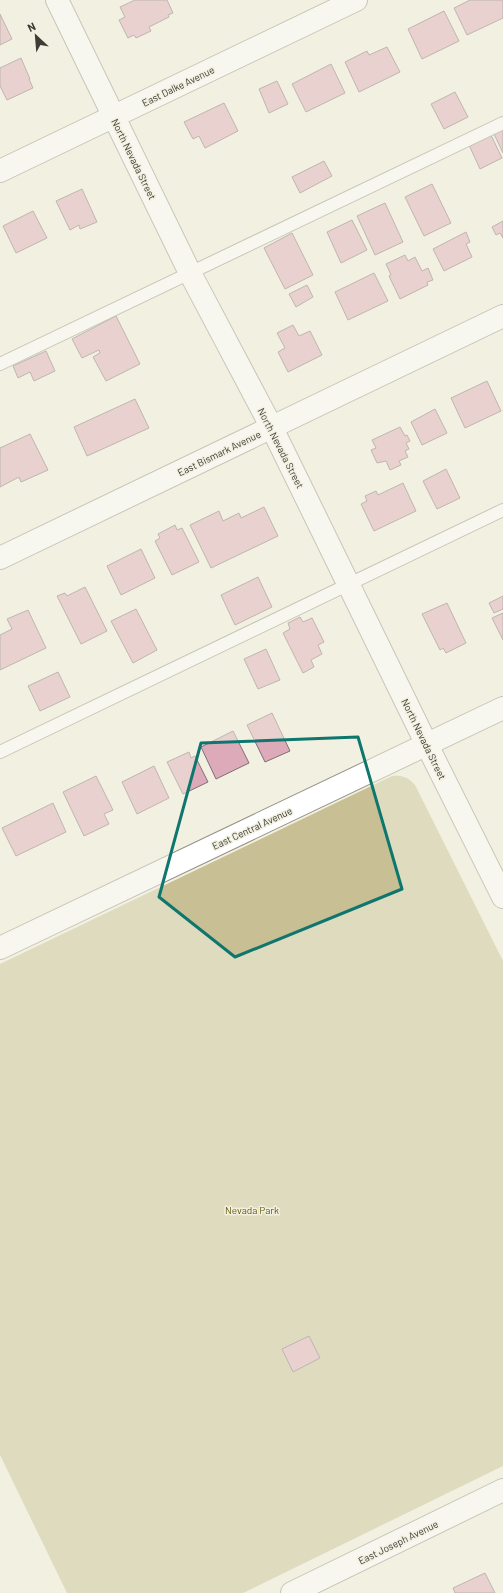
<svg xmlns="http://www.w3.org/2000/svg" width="503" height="1593" viewBox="0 0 503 1593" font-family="Barlow,sans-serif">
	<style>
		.green { fill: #c8c094 }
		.building { fill: #dcaab9; stroke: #7e6f73 }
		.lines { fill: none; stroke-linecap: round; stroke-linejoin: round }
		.lane-casing { stroke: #949285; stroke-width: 14 }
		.street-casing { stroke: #949285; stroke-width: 24 }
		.primary-casing { stroke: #949285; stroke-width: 24 }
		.lane { stroke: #fff; stroke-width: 12 }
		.street { stroke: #fff; stroke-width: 22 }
		.primary { stroke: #fff; stroke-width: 22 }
		.marked { fill: none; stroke: #0f766e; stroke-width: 3; stroke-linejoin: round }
		.labels { text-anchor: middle; stroke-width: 3; stroke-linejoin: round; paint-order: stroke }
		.street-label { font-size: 10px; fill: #3d3c36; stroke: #f2f0e1 }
		.park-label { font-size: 10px; fill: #645808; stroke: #f2f0e1 }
	</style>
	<rect width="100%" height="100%" fill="#f2f0e1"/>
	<path class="green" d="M392 776C402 775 408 777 415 785L503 961V1466L243 1593H67L0 1455V964Z"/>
	<path class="building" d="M135 0H167L173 13 168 15 169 17 149 27 151 31 136 38 134 35 128 38 119 20 125 17 120 7Z
		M470 0H503V18L467 35 454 8Z
		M444 11 459 41 422 59 408 29Z
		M0 14 12 39 0 45Z
		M387 47 400 72 359 92 345 62 367 51 369 55Z
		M21 58 30 79H29L33 88 7 100 0 86V68Z
		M331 64 345 93 306 112 292 84Z
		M277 81 288 104 269 113 259 89Z
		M455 92 468 117 444 129 431 104Z
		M224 103 238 131 205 148 199 136 193 139 184 122Z
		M503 129V153L494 134Z
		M491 135 502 158 480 169 469 145Z
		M324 161 332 176 300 193 292 177Z
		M432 184 451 223 424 236 405 197Z
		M82 189 97 222 80 229 79 225 70 230 56 201Z
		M385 203 403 242 375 255 357 216Z
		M33 211 47 238 16 253 3 226Z
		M352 220 367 250 341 263 327 232Z
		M503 221V238L500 233 496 235 492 227Z
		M466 232 470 242 466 244 472 257 444 271 433 249Z
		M292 233 313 275 285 289 264 248Z
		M405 255 408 261 415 257 422 271 428 268 433 280 427 282 428 285 400 299 389 276 391 275 386 264Z
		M374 273 388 301 348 320 335 292Z
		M307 285 313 297 296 307 289 294Z
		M116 316 140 364 106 381 93 357 100 353 99 350 82 358 72 339Z
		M293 325 299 336 310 331 322 355 288 372 278 352 285 348 277 333Z
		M46 351 55 371 34 381 30 372 18 378 13 366Z
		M487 381 501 411 465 428 451 398Z
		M135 399 149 428 87 456 74 427Z
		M435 409 447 433 422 445 411 422Z
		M400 427 405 436 407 435 410 441 406 443 409 449 405 451 408 457 399 461 401 465 390 470 386 461 377 463 371 450 376 448 372 440Z
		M30 434 48 470 21 482 19 477 0 487V448Z
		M446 469 460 498 437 509 423 481Z
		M403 483 416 511 374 531 361 504 367 501 365 496 376 491 378 495Z
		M264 507 278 536 211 568 190 525 219 511 223 521 239 513 241 518Z
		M175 525 177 530 182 528 199 562 172 575 155 541 160 538 158 534Z
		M141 549 155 578 121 595 107 566Z
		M258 577 272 607 235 625 221 595Z
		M85 587 107 631 81 644 57 596 65 593 67 596Z
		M503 596V609L494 613 489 603Z
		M447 603 466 643 446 653 443 648 440 650 422 614Z
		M136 609 157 650 133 663 111 621Z
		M28 610 46 648 0 670V635L12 629 7 619Z
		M503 613V640L492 618Z
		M300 617 303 622 312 618 324 642 318 645 322 654 311 660 314 667 303 673 283 633 290 629 288 623Z
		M266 649 280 680 258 689 244 659Z
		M58 672 70 697 40 711 28 686Z
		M272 713 290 751 265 762 247 725Z
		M233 731 249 763 216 779 201 747Z
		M189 752 191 758 195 756 208 782 183 794 167 762Z
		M154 766 169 798 137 814 122 782Z
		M96 776 113 810 104 814 109 824 84 836 63 792Z
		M53 803 66 832 16 856 2 828Z
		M309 1336 320 1358 293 1372 282 1349Z
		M485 1573 495 1593H455L453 1588Z"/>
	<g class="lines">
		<defs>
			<path id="lane" d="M0 364 503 123
				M0 752 503 510"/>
			<path id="street" d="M0 171 356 0
				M0 558 503 316
				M0 948 503 708
				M292 1593 503 1490"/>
			<path id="primary" d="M57 0 190 273 272 428 427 745 503 897"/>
		</defs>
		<use href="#lane" class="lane-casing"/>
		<use href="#street" class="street-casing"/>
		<use href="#primary" class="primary-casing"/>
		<use href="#lane" class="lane"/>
		<use href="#street" class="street"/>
		<use href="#primary" class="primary"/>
	</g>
	<path d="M0 0H503V1593H0ZM358 737 402 889 235 957 159 897 201 743Z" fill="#f2f0e1" fill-opacity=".55" fill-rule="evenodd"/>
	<path class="marked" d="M358 737 402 889 235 957 159 897 201 743Z"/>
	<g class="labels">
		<g class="street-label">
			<text transform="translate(178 86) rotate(-26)" y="4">East Dalke Avenue</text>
			<text transform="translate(134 159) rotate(64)" y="4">North Nevada Street</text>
			<text transform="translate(281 448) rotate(63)" y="4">North Nevada Street</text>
			<text transform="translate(219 453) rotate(-26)" y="4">East Bismark Avenue</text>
			<text transform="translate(424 739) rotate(64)" y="4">North Nevada Street</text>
			<text transform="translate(252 828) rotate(-25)" y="4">East Central Avenue</text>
			<text transform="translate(398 1542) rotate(-26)" y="4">East Joseph Avenue</text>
		</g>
		<g class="park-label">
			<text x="252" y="1214">Nevada Park</text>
		</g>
	</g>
	<g transform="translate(36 36) rotate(334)" stroke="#f2f0e1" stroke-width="3" paint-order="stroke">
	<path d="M0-3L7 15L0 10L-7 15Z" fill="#3d3c36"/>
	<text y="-6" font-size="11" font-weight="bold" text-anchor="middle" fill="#3d3c36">N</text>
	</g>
</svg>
